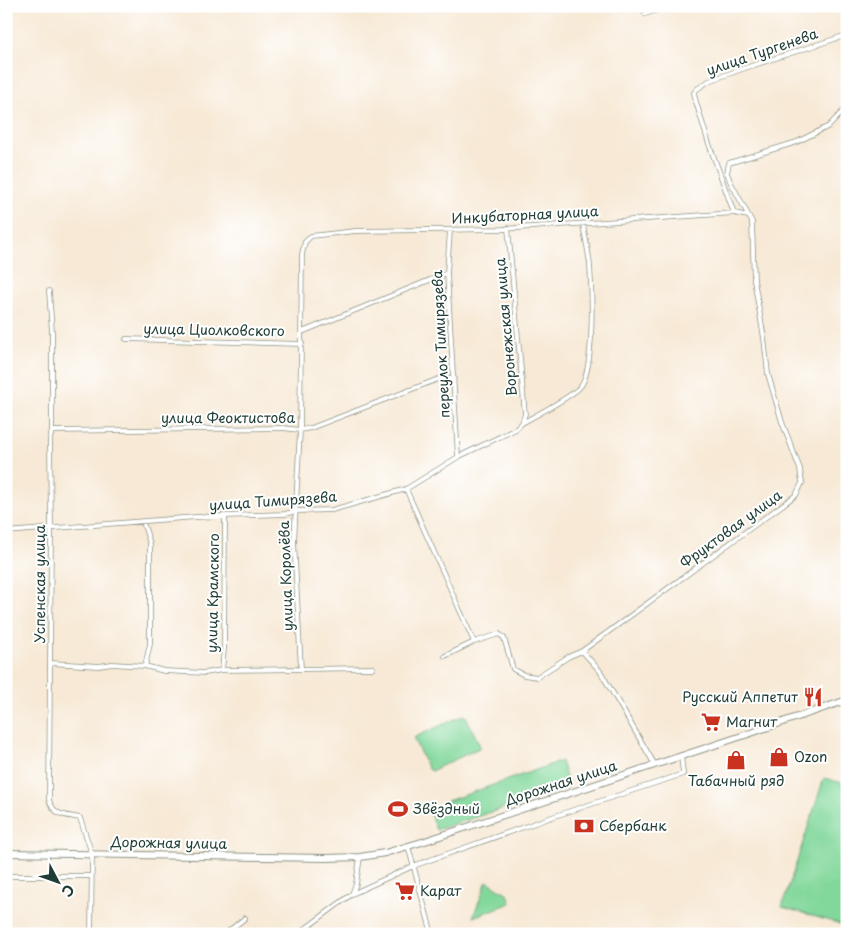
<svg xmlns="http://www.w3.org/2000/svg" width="853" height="940" viewBox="0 0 853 940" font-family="'Playpen Sans',sans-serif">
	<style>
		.green { fill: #82d89b; stroke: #508a68 }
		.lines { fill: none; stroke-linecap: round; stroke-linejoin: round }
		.street-casing { stroke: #8b9384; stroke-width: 5.5 }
		.primary-casing { stroke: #8b9384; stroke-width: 8 }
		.street { stroke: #fff; stroke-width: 4 }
		.primary { stroke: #fff; stroke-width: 6 }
		.labels { text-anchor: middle; stroke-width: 4; stroke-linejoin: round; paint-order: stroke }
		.street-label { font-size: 14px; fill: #1f3d34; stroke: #fff }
		.poi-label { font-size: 14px; fill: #1f3d34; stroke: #fff; text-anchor: start }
	</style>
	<rect width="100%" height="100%" fill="#fff"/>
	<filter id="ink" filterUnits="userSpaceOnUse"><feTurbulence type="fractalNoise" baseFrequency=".02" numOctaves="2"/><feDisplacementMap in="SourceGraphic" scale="10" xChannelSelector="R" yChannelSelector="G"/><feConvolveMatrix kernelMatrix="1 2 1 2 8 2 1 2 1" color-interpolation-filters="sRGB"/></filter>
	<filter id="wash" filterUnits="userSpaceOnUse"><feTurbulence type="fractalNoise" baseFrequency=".0096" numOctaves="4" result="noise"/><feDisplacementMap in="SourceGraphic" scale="20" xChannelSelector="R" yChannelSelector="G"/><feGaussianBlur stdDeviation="1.12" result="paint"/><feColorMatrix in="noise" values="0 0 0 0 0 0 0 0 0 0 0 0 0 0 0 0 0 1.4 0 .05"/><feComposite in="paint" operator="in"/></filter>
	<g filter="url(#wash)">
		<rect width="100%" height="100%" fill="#f7e9d5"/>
		<path class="green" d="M464 715 466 716 480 746 479 748 431 771 428 769 414 740 415 737Z
			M561 761 569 787 436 830 428 809 431 808 434 817 444 814 442 803Z
			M824 778 847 784V926L782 907Z
			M487 881 508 894 511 903 473 917Z"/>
	</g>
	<g filter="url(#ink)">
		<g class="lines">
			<defs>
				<path id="street" d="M645 14 669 6
					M734 213 708 141 696 102 694 93 697 89 709 81 742 69 847 35
					M508 228 525 414 522 423
					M450 230 447 273 458 457
					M49 291 52 332V431L50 439 51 529 49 800C54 816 65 815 80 818L92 854 91 934
					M302 332 447 273
					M126 339 302 344
					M52 431 283 428 300 430 311 428 441 378H454
					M406 489 474 642 499 634 504 638 513 669 524 675 537 677 568 657 582 651 796 495 802 483 800 469 782 422 768 374 764 338 754 280 752 222 730 181 727 173 729 163 797 142 829 126 847 107
					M143 522 150 544V644L145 666
					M6 532 196 517 285 514 296 511 332 510 406 489 458 457 516 429 522 423C535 416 572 396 580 387 595 369 592 291 590 266 589 252 585 238 583 224
					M582 651 600 671 655 765
					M445 656 474 642
					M51 663 99 666 112 664 145 666 164 671 205 673 222 670 373 668
					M301 669 294 542 300 430 302 254 305 242 311 236 355 231 503 229 734 213 748 216
					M222 670 224 649 225 516
					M408 846 432 934
					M6 876H91
					M352 894 356 884 360 857
					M225 934 245 918
					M298 934 352 894 413 866 555 816 683 774 681 756"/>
				<path id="primary" d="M6 853 325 858 360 857 385 853 425 841 748 734 847 700"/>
			</defs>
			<use href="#street" class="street-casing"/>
			<use href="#primary" class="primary-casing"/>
			<use href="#street" class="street"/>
			<use href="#primary" class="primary"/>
		</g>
	</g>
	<defs>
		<symbol id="restaurant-bare" viewBox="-9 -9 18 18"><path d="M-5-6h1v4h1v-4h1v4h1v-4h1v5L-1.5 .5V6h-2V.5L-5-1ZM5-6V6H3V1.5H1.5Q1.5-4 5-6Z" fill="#c8321e" stroke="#fff" stroke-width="2.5" paint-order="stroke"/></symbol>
		<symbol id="supermarket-bare" viewBox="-9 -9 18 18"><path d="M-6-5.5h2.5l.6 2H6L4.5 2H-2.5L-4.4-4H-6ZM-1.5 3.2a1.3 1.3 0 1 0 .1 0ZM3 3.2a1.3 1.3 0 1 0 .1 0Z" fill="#c8321e" stroke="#fff" stroke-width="2.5" paint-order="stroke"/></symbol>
		<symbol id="shop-bare" viewBox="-9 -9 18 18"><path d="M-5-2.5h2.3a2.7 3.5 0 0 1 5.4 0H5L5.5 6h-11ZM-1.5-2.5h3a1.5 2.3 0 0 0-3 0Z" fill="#c8321e" stroke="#fff" stroke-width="2.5" paint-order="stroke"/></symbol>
		<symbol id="stadium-bare" viewBox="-9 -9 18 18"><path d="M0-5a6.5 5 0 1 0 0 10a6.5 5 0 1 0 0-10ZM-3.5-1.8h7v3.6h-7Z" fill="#c8321e" stroke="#fff" stroke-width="2.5" paint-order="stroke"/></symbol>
		<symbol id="bank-bare" viewBox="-9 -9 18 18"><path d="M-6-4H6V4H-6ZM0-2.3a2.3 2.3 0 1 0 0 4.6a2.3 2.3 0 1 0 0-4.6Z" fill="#c8321e" stroke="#fff" stroke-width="2.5" paint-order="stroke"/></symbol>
	</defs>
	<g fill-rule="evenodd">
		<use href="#restaurant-bare" x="799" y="683" width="28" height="28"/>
		<use href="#supermarket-bare" x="697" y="708" width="28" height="28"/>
		<use href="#shop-bare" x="765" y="743" width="28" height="28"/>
		<use href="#shop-bare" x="722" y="746" width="28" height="28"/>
		<use href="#stadium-bare" x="384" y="795" width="28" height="28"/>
		<use href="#bank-bare" x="570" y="812" width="28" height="28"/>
		<use href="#supermarket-bare" x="391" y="877" width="28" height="28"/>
	</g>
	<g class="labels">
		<g class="street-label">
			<text transform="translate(762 52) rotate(-19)" y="5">улица Тургенева</text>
			<text transform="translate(525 215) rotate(-3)" y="5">Инкубаторная улица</text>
			<text transform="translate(506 327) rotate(-95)" y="5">Воронежская улица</text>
			<text transform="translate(214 330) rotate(1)" y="5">улица Циолковского</text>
			<text transform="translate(441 344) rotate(-93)" y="5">переулок Тимирязева</text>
			<text x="228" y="423">улица Феоктистова</text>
			<text transform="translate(273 501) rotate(-4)" y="5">улица Тимирязева</text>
			<text transform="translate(731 529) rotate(-36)" y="5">Фруктовая улица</text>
			<text transform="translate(286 576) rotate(-92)" y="5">улица Королёва</text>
			<text transform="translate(40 584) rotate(-90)" y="5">Успенская улица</text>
			<text transform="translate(213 593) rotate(-89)" y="5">улица Крамского</text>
			<text transform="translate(561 783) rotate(-18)" y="5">Дорожная улица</text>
			<text transform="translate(169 843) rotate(1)" y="5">Дорожная улица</text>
		</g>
		<g class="poi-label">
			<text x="798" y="702" text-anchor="end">Русский Аппетит</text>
			<text x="726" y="727">Магнит</text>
			<text x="794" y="762">Ozon</text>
			<text x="736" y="786" text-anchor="middle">Табачный ряд</text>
			<text x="413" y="814">Звёздный</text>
			<text x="599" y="831">Сбербанк</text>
			<text x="420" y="896">Карат</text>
		</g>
	</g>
	<rect width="853" height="940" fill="none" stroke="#fff" stroke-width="25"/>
	<g transform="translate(58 882) rotate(131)" stroke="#ffffff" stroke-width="4" paint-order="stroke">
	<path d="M0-4L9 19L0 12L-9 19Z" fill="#1f3d34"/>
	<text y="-8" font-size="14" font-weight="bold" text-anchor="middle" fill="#1f3d34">С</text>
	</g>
</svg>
